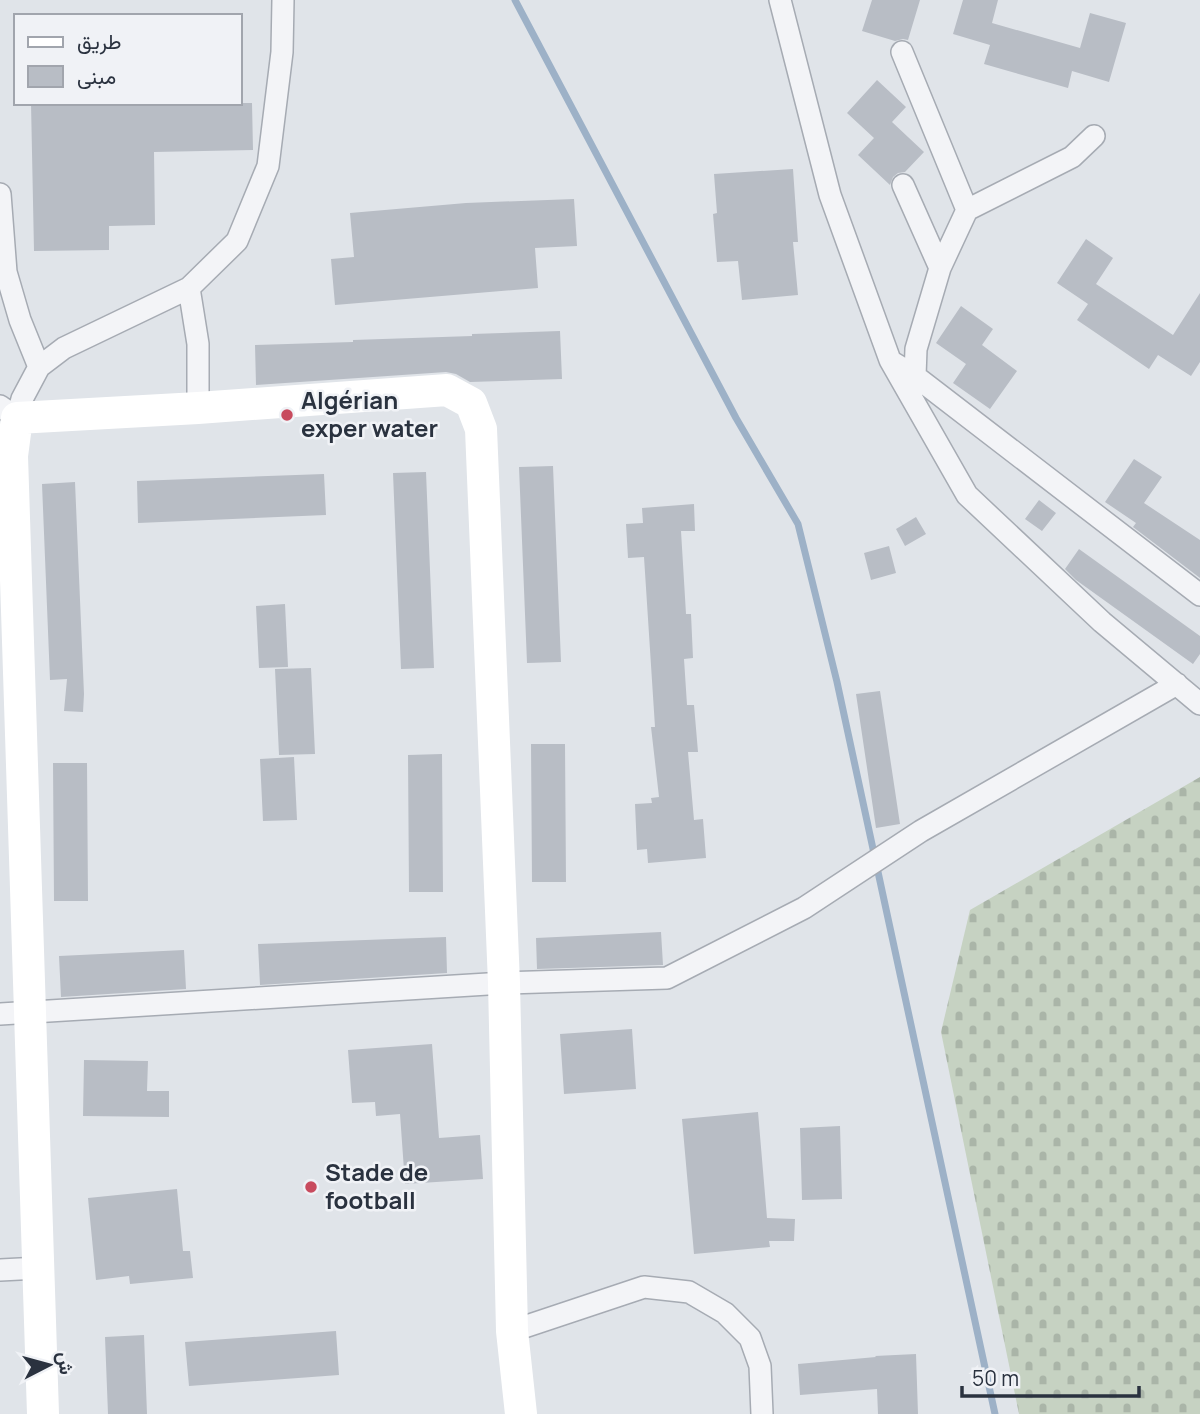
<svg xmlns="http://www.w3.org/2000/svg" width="1200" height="1414" viewBox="0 0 1200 1414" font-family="Manrope,Vazirmatn,sans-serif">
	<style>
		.cemetery { fill: url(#cemetery-stones) }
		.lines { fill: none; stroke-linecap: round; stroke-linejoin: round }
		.stream { stroke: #9db1c7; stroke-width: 7 }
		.building { fill: #b8bdc5 }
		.street-casing { stroke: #a6abb3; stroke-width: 24 }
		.street { stroke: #f3f4f7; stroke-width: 21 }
		.secondary { stroke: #fff; stroke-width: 32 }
		.poi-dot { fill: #c84b5e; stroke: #f0f2f6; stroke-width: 2.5 }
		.labels { text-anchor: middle; stroke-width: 5; stroke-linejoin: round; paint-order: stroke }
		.poi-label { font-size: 24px; font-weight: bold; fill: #2a323f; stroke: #f0f2f6; text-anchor: start }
	</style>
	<defs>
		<pattern id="cemetery-stones" width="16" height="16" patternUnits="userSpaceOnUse" patternTransform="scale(1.75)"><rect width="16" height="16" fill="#c6d2c2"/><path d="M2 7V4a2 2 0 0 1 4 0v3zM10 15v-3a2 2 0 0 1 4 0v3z" fill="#aab5a8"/></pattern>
	</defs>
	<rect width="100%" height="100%" fill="#e0e4e9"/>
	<path class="cemetery" d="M1200 777V1414H1019L941 1032 970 910Z"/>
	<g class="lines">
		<path class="stream" d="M515 0 736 418 798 524 837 682 995 1414"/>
	</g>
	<path class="building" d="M872 0H920L908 40 903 39 895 41 862 31Z
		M963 0H998L992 23 1080 48 1090 13 1126 23 1109 82 1072 71 1068 88 984 64 990 45 953 34Z
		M877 80 906 107 892 122 924 152 905 172 898 173 893 177 890 185 858 155 874 138 847 113Z
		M31 103H252L253 150 154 152 155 225 109 226V250L34 251Z
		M793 169 798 242H793L798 295 742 300 738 261 717 262 713 214 717 213 714 174Z
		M574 199 577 246 535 248 538 288 335 305 331 259 354 257 350 213 466 203Z
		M1086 239 1113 258 1096 284 1173 335 1200 293V362L1191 376 1158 355 1149 369 1077 320 1088 304 1057 283Z
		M961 306 993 329 982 345 1017 371 990 409 953 383 966 364 936 343Z
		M560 331 562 379 470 382 456 374 446 372 256 385 255 345 353 342V340L472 336V334Z
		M1134 459 1162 477 1144 503 1200 540V578L1133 527 1136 523 1105 502Z
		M553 466 561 662 527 663 519 467Z
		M426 472 434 668 401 669 393 473Z
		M324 474 326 515 138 523 137 481Z
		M75 482 84 694 83 712 64 711 67 679 50 680 42 484Z
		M1039 500 1056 513 1042 531 1025 519Z
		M694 504 695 531H681L686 614H691L693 658 684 659 687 705H694L698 752H688L694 820 703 819 706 858 648 863 647 849 637 850 635 804 652 803 651 798 659 797 651 727H655L644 557 628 558 626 524 643 523 642 508Z
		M916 517 926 534 905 546 896 529Z
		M889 546 896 573 871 580 864 553Z
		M1079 549 1200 636V654L1193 664 1076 580 1065 569Z
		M285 604 288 667 259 668 256 606Z
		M311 668 315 754 279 755 275 669Z
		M880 691 900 824 876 828 856 694Z
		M531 744H565L566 882H532Z
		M442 754 443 892H409L408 755Z
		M294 757 297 820 263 821 260 759Z
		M53 763H87L88 901H54Z
		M661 932 663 965 537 969 536 938Z
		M446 937 447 973 260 985 258 944Z
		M184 950 186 989 61 997 59 956Z
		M632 1029 636 1089 564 1094 560 1034Z
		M432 1044 439 1138 480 1135 483 1179 405 1184 400 1114 376 1116 375 1102 352 1103 348 1050Z
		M84 1060 148 1061 147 1091H169V1117L83 1116Z
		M758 1112 767 1218 795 1219 794 1241H769L770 1247 694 1254 682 1119Z
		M840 1126 842 1199 802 1200 800 1128Z
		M177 1189 183 1251H190L193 1278 130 1284 129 1276 96 1280 88 1198Z
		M336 1331 339 1375 189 1386 185 1342Z
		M144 1335 147 1414H108L105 1337Z
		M916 1354 918 1414H878L877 1389 800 1395 798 1364 876 1357 875 1356Z"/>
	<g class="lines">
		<defs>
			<path id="street" d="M780 0 830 195 890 360 967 495 1102 622 1200 704
				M902 52 967 210
				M903 185 940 268
				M0 194 6 272 20 320 39 367
				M189 288 198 344V408
				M892 362 915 376 1200 595
				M915 376 916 349 940 268 967 210 1072 157 1094 136
				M0 406 17 418 22 399 39 367 64 348 189 288 237 241 268 166 282 52 283 0
				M0 1014 504 983 667 978 804 908 921 831 1177 684
				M0 1270 39 1268
				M512 1331 644 1287 689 1292 725 1313 750 1338 760 1366 762 1414"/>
		</defs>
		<use href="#street" class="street-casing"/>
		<use href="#street" class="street"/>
		<path class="secondary" d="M43 1414 12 456 17 418 198 408 447 390 471 403 481 429 504 983 512 1331 521 1414"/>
	</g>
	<g class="poi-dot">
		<circle cx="287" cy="415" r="7"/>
		<circle cx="311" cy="1187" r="7"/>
	</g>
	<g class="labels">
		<g class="poi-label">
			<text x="301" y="409">Algérian<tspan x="301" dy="28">exper water</tspan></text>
			<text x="325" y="1181">Stade de<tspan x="325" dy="28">football</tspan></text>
		</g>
	</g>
	<rect x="14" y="14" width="228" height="91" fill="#f0f2f6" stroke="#a1a5ad" stroke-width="2"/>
	<rect x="28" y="37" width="35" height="10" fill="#ffffff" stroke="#a1a5ad" stroke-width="2"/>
	<text x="77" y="49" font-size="21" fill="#2a323f">طريق</text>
	<rect x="28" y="66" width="35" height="21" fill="#b8bdc5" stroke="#a1a5ad" stroke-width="2"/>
	<text x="77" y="84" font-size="21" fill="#2a323f">مبنى</text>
	<g transform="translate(49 1365) rotate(84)" stroke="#f0f2f6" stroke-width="5" paint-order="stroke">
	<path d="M0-5L12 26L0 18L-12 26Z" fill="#2a323f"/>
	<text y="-10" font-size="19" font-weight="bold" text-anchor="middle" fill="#2a323f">ش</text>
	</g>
	<path d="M962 1386v10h177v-10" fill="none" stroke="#2a323f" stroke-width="3.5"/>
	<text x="972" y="1386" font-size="21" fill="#2a323f" stroke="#f0f2f6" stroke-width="5" paint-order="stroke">50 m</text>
</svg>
